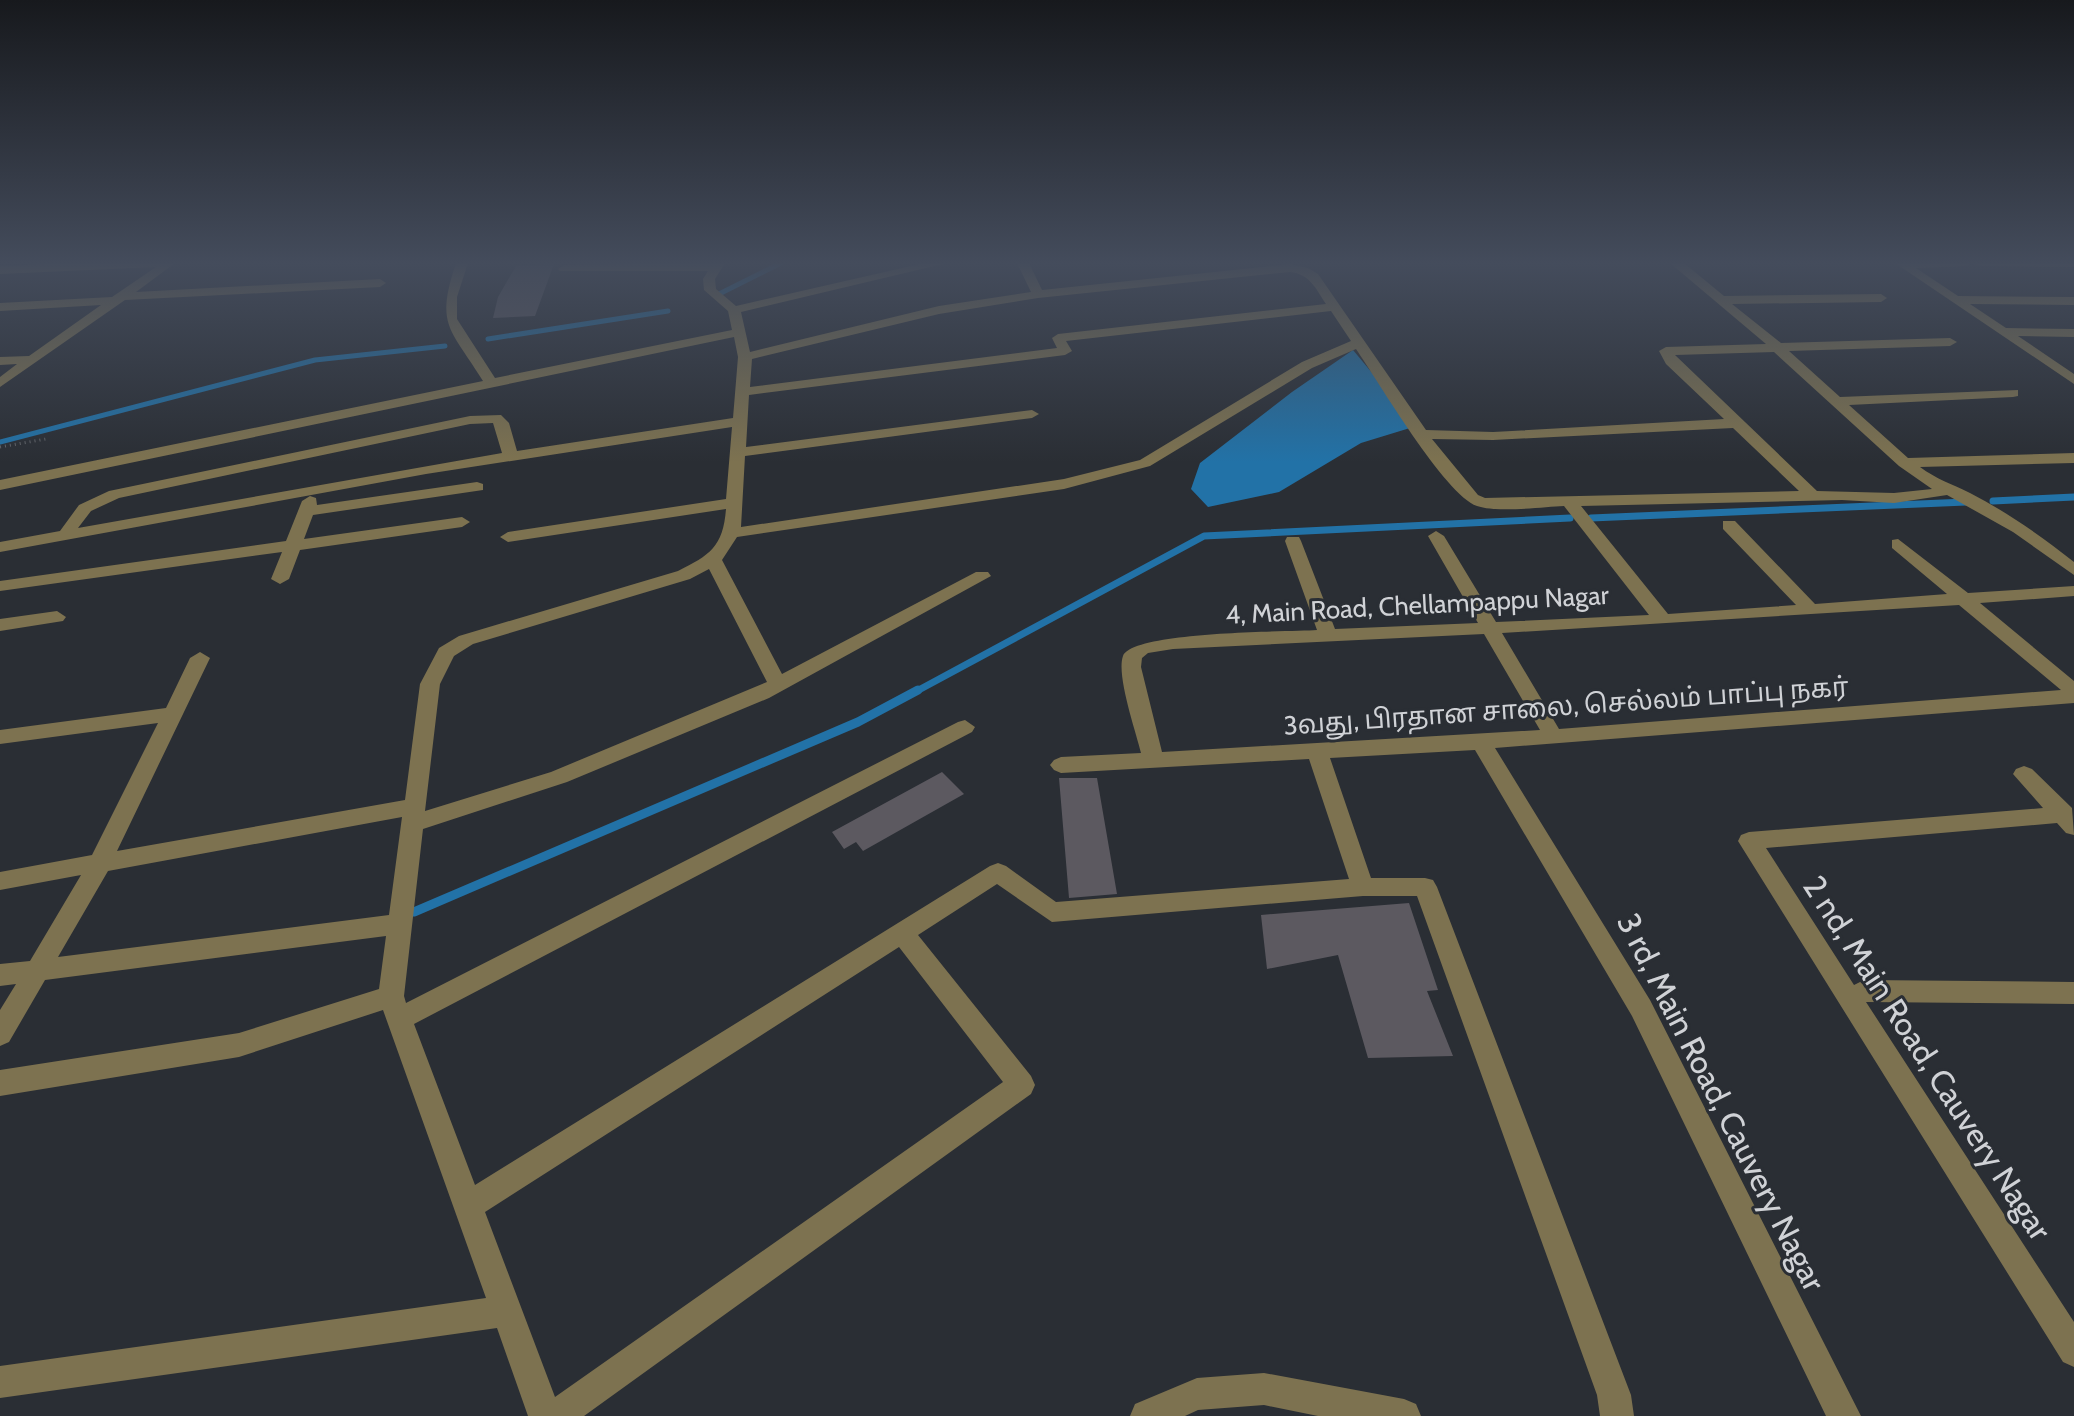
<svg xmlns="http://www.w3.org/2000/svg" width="2074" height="1416" viewBox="0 0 2074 1416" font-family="Cabin,'Noto Sans Tamil',sans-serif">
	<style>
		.water { fill: #2272a7 }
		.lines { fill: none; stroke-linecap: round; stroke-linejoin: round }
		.stream-far2 { stroke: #2272a7; stroke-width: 5 }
		.stream-far1 { stroke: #2272a7; stroke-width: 7 }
		.stream { stroke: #2272a7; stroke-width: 9 }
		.building { fill: #5c5960 }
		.path { stroke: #616469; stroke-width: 3; stroke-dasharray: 1 4; stroke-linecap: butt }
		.minor { fill: #7d7250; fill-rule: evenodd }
		.labels { text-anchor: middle; stroke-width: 6; stroke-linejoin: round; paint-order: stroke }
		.street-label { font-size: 26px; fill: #d0d2d6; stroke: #2a2e34 }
		.near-street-label { font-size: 32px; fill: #d0d2d6; stroke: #2a2e34 }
	</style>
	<rect width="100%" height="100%" fill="#2a2e34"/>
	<path class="water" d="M1353 350 1388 392 1410 428 1361 443 1279 492 1208 507 1191 489 1200 463 1292 392Z"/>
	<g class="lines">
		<path class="stream-far2" d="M717 295 781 263
			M488 339 668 311
			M0 442 315 360 445 346"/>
		<path class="stream-far1" d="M1993 501 2074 497
			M1591 518 1966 502
			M915 692 1204 536 1570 518"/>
		<path class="stream" d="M414 912 858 722 918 690"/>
	</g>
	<path class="building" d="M554 264 535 316 493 318 498 297 516 266Z
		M942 772 964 794 863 851 856 842 844 849 832 832Z
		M1059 778H1097L1117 894 1069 898Z
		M1409 903 1438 990 1427 991 1453 1056 1368 1058 1338 955 1267 969 1261 915Z"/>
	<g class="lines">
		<path class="path" d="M0 447 46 439"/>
		<path class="minor" d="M71 263H175L136 292 380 279 386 283 380 287 125 300 0 387V377L17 364 0 365V357L29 356 101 305 0 311V303L112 297 156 267 0 274V266Z
			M456 263H468L457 297V319L495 378 732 330 728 311 704 290 703 279 708 271H560L558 269 564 265 725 263 715 279 716 289 736 306 924 263H947L741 312 750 352 939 306 1031 292 1017 263H1029L1042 290 1290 264 1308 268 1318 274 1426 430 1493 432 1724 419 1666 364 1659 351 1666 347 1766 344 1670 263H1684L1724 296 1881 294 1887 298 1881 302 1732 304 1781 343 1950 338 1957 342 1950 346 1789 351 1840 397 2018 390V396L2013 397 1849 405 1908 458 2074 453V463L1920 467C1936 479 1952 484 1970 493 2007 512 2041 536 2074 562V575L2013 532 1947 495 1894 503 1842 500 1581 506 1668 614 1796 605 1723 529V521H1735L1815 604 1947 594 1892 548V540L1898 539 1968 593 2074 586V596L1980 603 2074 681V703L1495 748 1650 1000 1861 1416H1826L1632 1016 1475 750 1330 758 1371 878H1425L1433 880 1437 887 1631 1395 1634 1416H1600L1597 1395 1417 896H1363L1052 922 997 884 918 935 1031 1076 1035 1085 1031 1094 584 1416H528L497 1328 0 1398V1366L486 1298 383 1010 239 1057 0 1096V1070L239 1033 379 989 386 936 45 980 9 1042 0 1046V1010L16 984 0 986V964L30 961 81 875 0 890V872L92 855 158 723 0 744V730L166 708 190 658 200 652 210 658 117 851 405 800 420 684 439 648 459 636 678 571C710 555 723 547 726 509L508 542 500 537 508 532 726 499 732 427 426 474 0 552V542L60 531 79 505 109 491 470 416 501 415 509 423 517 451 733 418 738 357 734 337 0 490V480L483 381C450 328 435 326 456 263ZM1290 272C1310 274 1316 289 1326 304L1058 334 1052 338 1057 348 750 387 752 359 939 314 1038 298ZM1331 311 1351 341 1302 362 1140 460 1064 479 741 527 745 456 1032 418 1039 414 1032 410 746 447 749 395 1065 355 1072 351 1066 341ZM1356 349C1378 381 1445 495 1477 506 1497 513 1542 507 1564 506L1649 615 1496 622 1444 536 1436 531 1428 536 1478 623 1335 629 1301 541 1299 537H1287L1285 541 1317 630C1287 632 1133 631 1123 656 1116 675 1136 732 1141 753L1061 757 1054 760 1050 765 1054 770 1061 773 1309 759 1349 879 1056 902 1006 866 998 863 990 866 475 1185 414 1024 972 732 975 727 965 720 958 722 406 1003 404 996 423 829 567 782 769 698 991 576 988 572H976L782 674 722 560 737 537 1064 489 1150 466 1312 368ZM1774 352 1899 466 1932 489 1894 493 1817 491 1675 355ZM493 423 502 453 78 528 91 511 119 498 470 424ZM1733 428 1799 491 1485 498 1478 495 1432 439 1493 440ZM709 569 767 682 551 772 425 811 440 684 454 656 473 644 690 579ZM1959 605 2061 690 1559 729 1502 633ZM1484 634 1540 730 1162 752 1141 667 1142 658 1148 653 1173 649ZM402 817 389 915 58 957 108 871ZM899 947 1003 1082 555 1397 485 1212Z
			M1895 263H1972L1966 266 1916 268 1958 296 2074 297V305L1970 304 2006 328 2074 329V337L2018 336 2074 374V384Z
			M1974 263H2074V267L1980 266Z
			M477 482 483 484V490L313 515 304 539 462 517 470 522 462 527 300 550 289 579 280 584 271 579 282 552 0 591V581L286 541 302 501 310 496 316 498 317 505Z
			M57 611 66 617 63 621 0 631V619Z
			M2024 766 2032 769 2072 808 2074 835 2066 833 2057 823 1766 848 1854 985 1864 980 2074 982V1004L1866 1002 2074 1322V1367L2063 1362 1738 841 1741 835 1749 832 2043 808 2013 774 2016 769Z
			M1264 1373 1404 1399 1416 1404 1421 1416H1318L1264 1405 1198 1410 1185 1416H1130L1135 1404 1197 1378Z"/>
	</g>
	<linearGradient id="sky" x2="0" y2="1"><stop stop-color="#17191d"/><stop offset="0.57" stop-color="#444c5c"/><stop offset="1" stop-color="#444c5c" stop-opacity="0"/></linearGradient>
	<rect width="2074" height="462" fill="url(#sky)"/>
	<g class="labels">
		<g class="street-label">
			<text transform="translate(1417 605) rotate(-3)" y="9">4, Main Road, Chellampappu Nagar</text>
			<text transform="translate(1566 706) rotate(-4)" y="9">3வது, பிரதான சாலை, செல்லம் பாப்பு நகர்</text>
		</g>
		<g class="near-street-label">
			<text transform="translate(1927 1058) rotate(57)" y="11">2 nd, Main Road, Cauvery Nagar</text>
			<text transform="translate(1721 1102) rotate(63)" y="11">3 rd, Main Road, Cauvery Nagar</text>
		</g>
	</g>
</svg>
